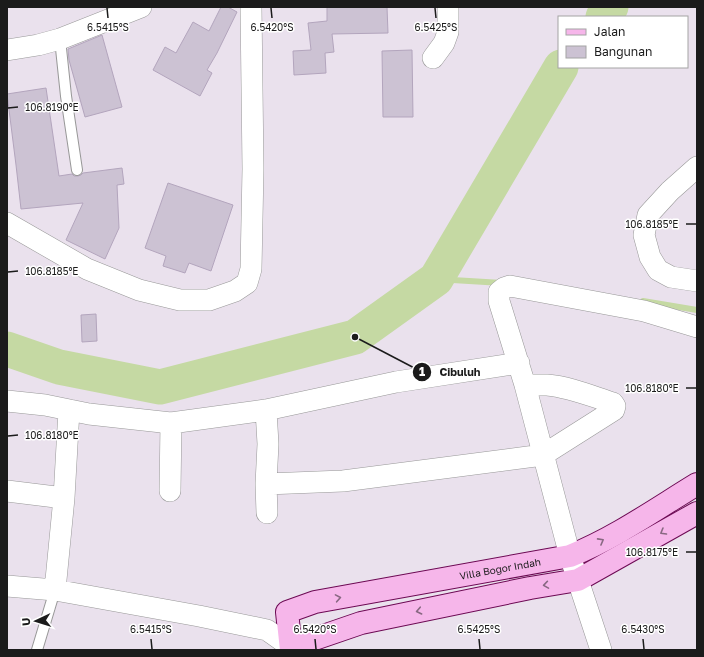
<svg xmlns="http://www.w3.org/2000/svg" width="704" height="657" viewBox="0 0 704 657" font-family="'Golos Text',sans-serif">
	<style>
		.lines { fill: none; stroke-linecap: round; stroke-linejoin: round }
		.stream { stroke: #c5d9a3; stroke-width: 6 }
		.river { stroke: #c5d9a3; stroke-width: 35 }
		.building { fill: #ccc2d3; stroke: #b3a5bd }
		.lane-casing { stroke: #989898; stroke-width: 12 }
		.street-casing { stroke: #989898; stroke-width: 22 }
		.secondary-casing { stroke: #6c0953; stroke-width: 24 }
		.lane { stroke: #fff; stroke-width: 10 }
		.street { stroke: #fff; stroke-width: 21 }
		.secondary { stroke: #f6b6ea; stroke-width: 22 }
		.oneway { stroke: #886882 }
		.ticks { fill: none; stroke: #1b1b1b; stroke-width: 1.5 }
		.labels { text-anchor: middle; stroke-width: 3; stroke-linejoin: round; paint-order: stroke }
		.street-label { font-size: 10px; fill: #1b1b1b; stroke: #fff }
		.ticks-label { font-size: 10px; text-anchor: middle; fill: #1b1b1b; stroke: #fff; stroke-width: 3; stroke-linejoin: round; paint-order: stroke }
		.leader { fill: none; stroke: #1b1b1b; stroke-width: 1.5 }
		.callout-dot { fill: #1b1b1b; stroke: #fff; stroke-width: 1.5 }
		.mark-label { font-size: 12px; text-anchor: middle; font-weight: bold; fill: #fff }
		.callout-label { font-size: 11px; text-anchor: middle; font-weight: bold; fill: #1b1b1b; stroke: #fff; stroke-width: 3; stroke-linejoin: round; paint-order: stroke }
	</style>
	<rect width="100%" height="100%" fill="#eae1ed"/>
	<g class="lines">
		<path class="stream" d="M436 279 502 283
			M643 301 697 310"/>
		<path class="river" d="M603 17 611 7
			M7 349 59 367 160 387 355 337 436 279 561 67"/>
	</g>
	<path class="building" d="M221 7H228L237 12 217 53 207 70 212 73 200 96 153 70 165 47 176 53 193 22 209 31Z
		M327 7H387L388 33 332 34 334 52 325 53 326 73 294 75 293 51 311 50 308 23 327 21Z
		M102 35 122 107 85 117 69 60 68 49Z
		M412 50 413 117H383L382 51Z
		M46 88 59 176 72 174 74 176H78L81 175 83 173 122 168 124 184 117 185 119 228 105 259 66 240 83 203 21 209 16 165 7 94Z
		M168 183 233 205 211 271 189 263 185 273 163 266 166 256 145 248Z
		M96 314 97 341 82 342 81 315Z"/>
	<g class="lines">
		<defs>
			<path id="lane" d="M60 39 66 96 77 170
				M37 650 55 590"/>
			<path id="street" d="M7 50 38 45 60 39 141 7
				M433 58 444 43 448 32V7
				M697 167 670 191 648 215 644 235 650 257 658 270 671 277 697 281
				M7 223 87 269 139 290 180 300H209L235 291 247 283 251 269 253 169 251 7
				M7 401 45 405 89 414 171 423 266 410 396 382 519 363
				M266 410 268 444 266 484 267 513
				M266 484 343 481 543 455 614 410 615 406 613 403C591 396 570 387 547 385 540 385 532 385 525 385
				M7 491 64 498
				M170 491 171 423
				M7 586 55 590 199 616 267 630 291 647
				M55 590 64 498 69 410
				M601 650 570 556 525 385 499 301V292L504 288 510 286 644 311 697 327"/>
			<g id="secondary">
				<path d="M291 647 361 623 530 588 578 580 697 513"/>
				<path id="s1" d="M291 650 287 612 315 602 570 556C615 538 656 509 697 484"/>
			</g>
		</defs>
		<use href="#lane" class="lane-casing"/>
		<use href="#street" class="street-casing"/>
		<use href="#secondary" class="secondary-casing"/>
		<use href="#lane" class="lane"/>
		<use href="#street" class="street"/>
		<use href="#secondary" class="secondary"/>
	</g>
	<defs><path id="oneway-chevron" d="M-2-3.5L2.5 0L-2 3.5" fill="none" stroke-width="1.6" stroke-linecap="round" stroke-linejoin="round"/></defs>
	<g class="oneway">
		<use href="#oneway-chevron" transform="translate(663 532) rotate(150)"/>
		<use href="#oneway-chevron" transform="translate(601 541) rotate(-29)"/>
		<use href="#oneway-chevron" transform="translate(546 585) rotate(171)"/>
		<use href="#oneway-chevron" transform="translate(338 598) rotate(-10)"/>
		<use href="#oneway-chevron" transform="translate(419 611) rotate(168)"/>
	</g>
	<path class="ticks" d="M107 8 108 18M271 8 272 18M435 8 436 18M8 108 18 107M686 224H696M8 272 18 271M686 388H696M8 436 18 435M686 552H696M151 639 152 649M315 639 316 649M479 639 480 649M643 639 644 649"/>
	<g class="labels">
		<g class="street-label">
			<text dy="4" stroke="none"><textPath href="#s1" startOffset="256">Villa Bogor Indah</textPath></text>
		</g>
	</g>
	<g class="ticks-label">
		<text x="108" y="31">6.5415°S</text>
		<text x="272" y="31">6.5420°S</text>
		<text x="436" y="31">6.5425°S</text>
		<text x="52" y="111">106.8190°E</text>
		<text x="652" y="228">106.8185°E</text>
		<text x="52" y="275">106.8185°E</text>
		<text x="652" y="392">106.8180°E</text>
		<text x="52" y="439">106.8180°E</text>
		<text x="652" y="556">106.8175°E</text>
		<text x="151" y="633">6.5415°S</text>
		<text x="315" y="633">6.5420°S</text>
		<text x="479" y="633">6.5425°S</text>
		<text x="643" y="633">6.5430°S</text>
	</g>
	<path class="leader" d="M355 337L422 372"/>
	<g class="callout-dot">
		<circle cx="355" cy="337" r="4"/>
		<circle cx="422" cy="372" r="10"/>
	</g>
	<g class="mark-label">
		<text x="422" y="376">1</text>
	</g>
	<g class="callout-label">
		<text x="460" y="376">Cibuluh</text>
	</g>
	<rect width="704" height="657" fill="none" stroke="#1b1b1b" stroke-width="16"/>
	<rect x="558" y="16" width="130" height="52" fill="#ffffff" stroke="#a4a4a4"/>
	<rect x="566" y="29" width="20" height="6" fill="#f6b6ea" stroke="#a4a4a4"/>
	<text x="594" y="36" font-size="12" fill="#1b1b1b">Jalan</text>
	<rect x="566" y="46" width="20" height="12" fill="#ccc2d3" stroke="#a4a4a4"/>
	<text x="594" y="56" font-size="12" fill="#1b1b1b">Bangunan</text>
	<g transform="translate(36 621) rotate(266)" stroke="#ffffff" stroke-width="3" paint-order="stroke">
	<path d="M0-3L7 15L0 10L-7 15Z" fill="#1b1b1b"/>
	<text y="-6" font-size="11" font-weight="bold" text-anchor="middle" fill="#1b1b1b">U</text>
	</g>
</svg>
